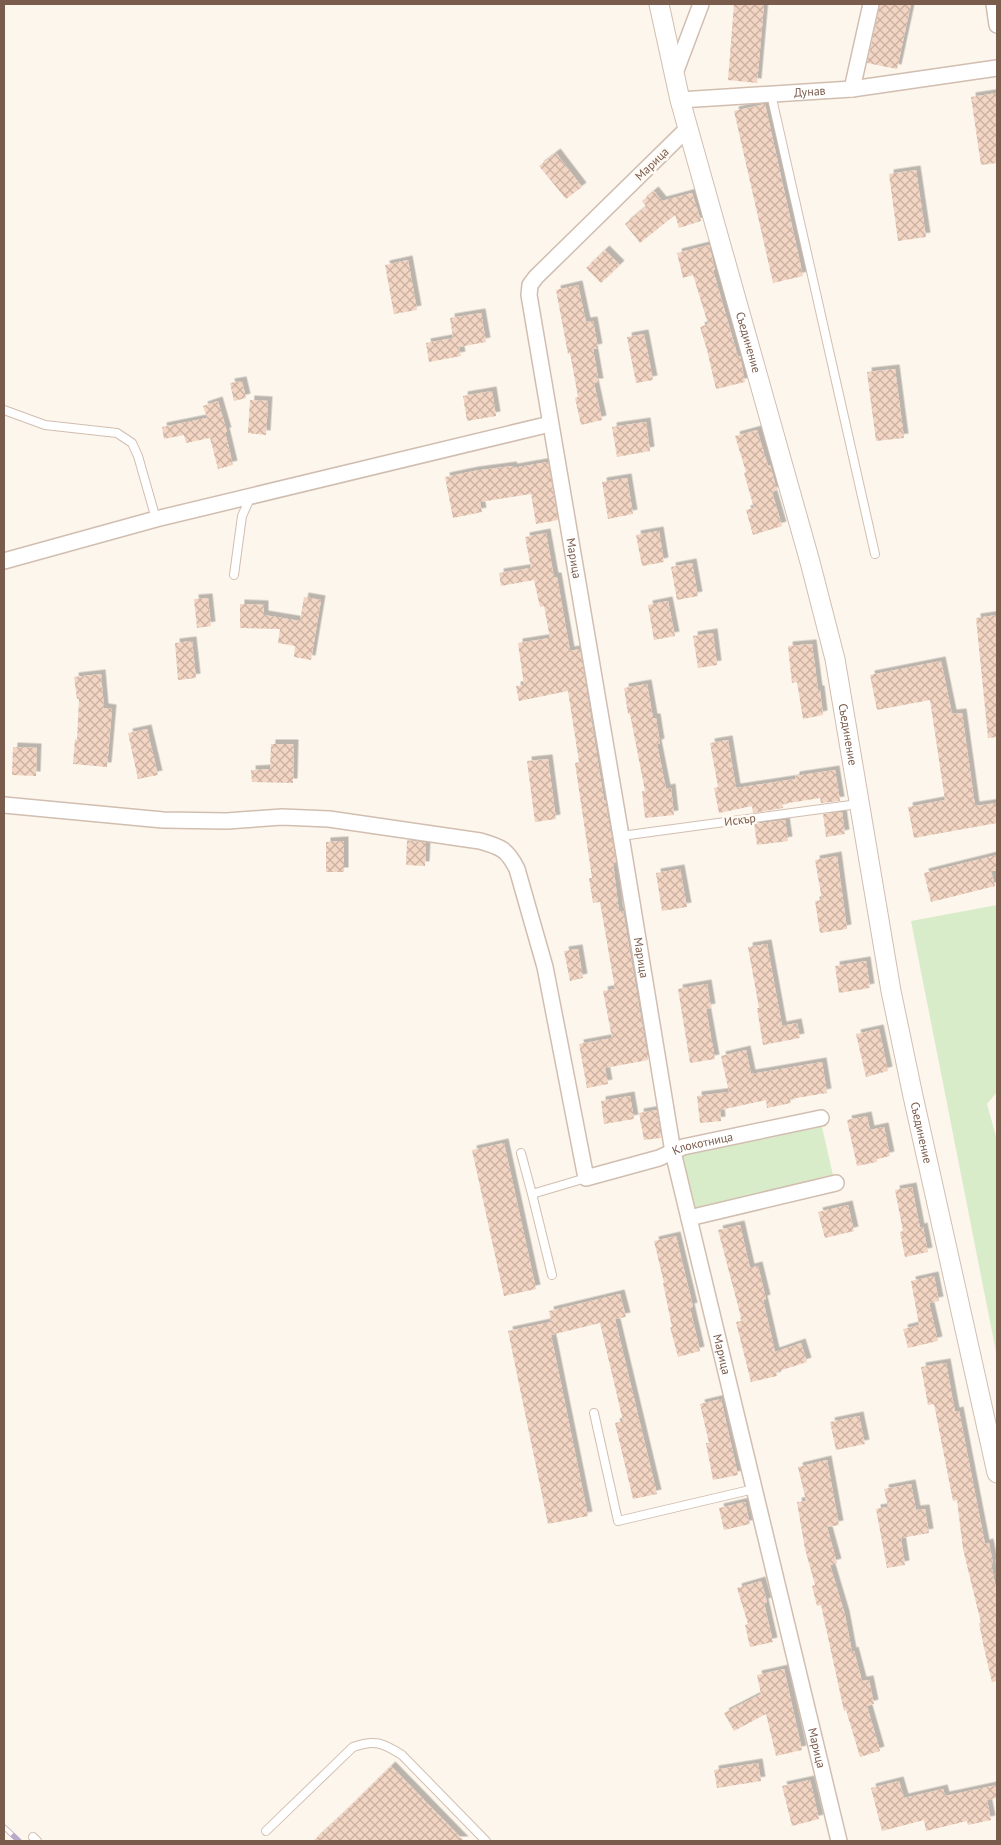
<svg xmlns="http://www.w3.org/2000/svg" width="1001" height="1845" viewBox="0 0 1001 1845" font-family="'PT Sans',sans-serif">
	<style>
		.green { fill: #d8ecc9 }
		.building { fill: url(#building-cross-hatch); filter: url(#shadow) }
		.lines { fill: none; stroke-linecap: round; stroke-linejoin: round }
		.service-casing { stroke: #d1beb0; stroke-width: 10 }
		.minor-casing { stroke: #d1beb0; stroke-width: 18 }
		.tertiary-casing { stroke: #d1beb0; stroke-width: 21 }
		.service { stroke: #fff; stroke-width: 8 }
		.minor { stroke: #fff; stroke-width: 15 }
		.tertiary { stroke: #fff; stroke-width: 19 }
		.rail-casing { stroke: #b9a8c9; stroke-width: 5.5 }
		.rail { stroke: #fffaf3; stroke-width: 4; stroke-dasharray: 11; stroke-linecap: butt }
		.labels { text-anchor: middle; stroke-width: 5; stroke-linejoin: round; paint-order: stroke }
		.street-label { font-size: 12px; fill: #7a5c4d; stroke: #fffaf3 }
	</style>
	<defs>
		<pattern id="building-cross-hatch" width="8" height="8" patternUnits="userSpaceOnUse" patternTransform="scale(1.25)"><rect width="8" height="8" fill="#f3d5c3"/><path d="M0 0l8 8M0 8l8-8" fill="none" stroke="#cab0a1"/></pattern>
		<filter id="shadow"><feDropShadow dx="4.5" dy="-4.5" stdDeviation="0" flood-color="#0004"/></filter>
	</defs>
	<rect width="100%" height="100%" fill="#fdf6ec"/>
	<path class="green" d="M997 905V1092L987 1104 997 1140V1357L911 921Z
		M820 1118 835 1184 693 1214 681 1157 694 1147Z"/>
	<path class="building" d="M734 4H764L757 83 728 80Z
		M880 4H911L897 69 867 63Z
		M997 93V163L981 165 971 97Z
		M765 104 803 276 773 283 734 111Z
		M556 153 582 187 566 199 539 166Z
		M916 170 926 237 898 241 889 174Z
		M654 191 662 201 692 193 701 221 679 228 675 215 640 243 625 224 646 206 642 201Z
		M709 245 715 270H713L738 357 740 356 745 382 716 389 707 350 700 327 708 324 693 275 683 278 677 253Z
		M605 250 620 265 601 283 586 268Z
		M408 260 417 310 394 314 385 265Z
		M578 285 586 322 593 321 598 348 593 349 599 383H594L602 420 581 425 575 398 578 397 570 353 568 354 556 290Z
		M481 313 486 342 459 347 461 356 429 362 426 343 453 338 450 318Z
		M644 334 653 380 636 383 627 337Z
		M895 369 904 438 876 441 867 372Z
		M242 381 246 398 234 401 230 383Z
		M492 391 496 416 467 421 463 396Z
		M250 400 268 401 266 435 248 433Z
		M218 401 227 432H225L233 465 218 469 210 438 186 443 184 435 164 439 162 427 207 418 203 406Z
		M646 422 650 451 617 457 612 427Z
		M757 430 768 466 770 465 777 490 772 492 782 526 753 535 746 510 754 508 744 473 746 472 735 436Z
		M548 462 558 520 536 524 531 494 480 502 482 512 453 518 445 477 474 471 512 466 513 468Z
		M627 478 633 514 608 519 602 482Z
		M659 531 664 562 642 566 636 535Z
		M546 533 554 577H557L570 651 580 649 604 800H605L616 862 613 863 619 912 623 911 648 1060 605 1068 608 1084 587 1088 579 1044 612 1038 603 991 615 989 600 902 593 903 589 878H592L575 763 579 762 568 691 519 701 516 686 524 685 518 643 550 638 544 606 540 607 534 580 501 586 499 573 531 568 525 537Z
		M692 563 698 596 677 600 671 567Z
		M304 597 321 600 311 660 294 657 295 646 278 643 280 629 240 628V604L264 605V615L300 621Z
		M208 598 211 626 197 628 194 599Z
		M668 601 675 636 654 640 648 605Z
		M997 615V737L988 738 976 618Z
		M713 633 717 665 698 668 693 636Z
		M192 641 196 678 178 680 175 643Z
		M812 644 818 690H820L823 715 803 719 797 682 792 683 788 646Z
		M941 661 952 714 962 713 975 806 997 803V823L914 838 908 807 945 800 930 700 877 710 870 675Z
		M101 674 104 708 112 709 107 767 73 764 75 739 77 740 79 699H77L74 677Z
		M647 684 653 718H656L660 743 657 744 666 789 671 788 674 815 645 818 642 791H645L630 714H628L624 688Z
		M147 729 158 775 138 779 128 733Z
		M728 740 736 788 795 779V776L835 770 840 801 821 803 820 798 782 804 783 808 753 813 752 806 719 813 714 788 718 787 710 743Z
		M271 744H294L293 783 252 782 251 770 270 769Z
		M13 747 37 748 36 776 12 775Z
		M548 759 556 819 535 822 527 761Z
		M842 812 845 834 826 837 823 814Z
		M785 820 788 841 757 845 754 824Z
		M407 840 426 843 425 866 406 865Z
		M344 841V872H326V842Z
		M997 855V871H991L995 886 931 902 924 873Z
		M837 856 847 929 820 933 815 901 822 900 815 860Z
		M680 869 687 907 662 911 656 873Z
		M767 944 782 1026 797 1023 800 1038 763 1045 757 1008H759L748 947Z
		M578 949 583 978 570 981 564 951Z
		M866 961 870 988 839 993 835 966Z
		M707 984 711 1008 706 1009 715 1059 690 1063 678 989Z
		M879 1029 888 1071 866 1077 856 1034Z
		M746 1050 751 1074 822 1062 827 1093 790 1099 791 1103 767 1108 766 1100 720 1110 721 1121 700 1123 697 1096 729 1092 721 1056Z
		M630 1096 634 1119 604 1124 601 1101Z
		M657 1110 661 1138 644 1140 639 1113Z
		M867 1116 870 1130 884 1127 890 1156 877 1159V1162L857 1166 847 1120Z
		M504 1143 536 1289 504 1296 472 1150Z
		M912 1187 920 1228 923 1227 928 1252 905 1257 900 1232 903 1231 895 1190Z
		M848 1205 854 1231 825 1238 818 1212Z
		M740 1225 750 1268 758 1266 766 1299 763 1300 775 1352 801 1343 807 1362 776 1372 777 1376 751 1382 736 1322 742 1321 718 1230Z
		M676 1236 693 1307 690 1308 700 1351 678 1357 670 1327H672L663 1283H664L654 1241Z
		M934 1276 939 1301 929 1303 938 1341 908 1348 903 1329 919 1325 911 1281Z
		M620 1294 626 1317 615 1319 657 1494 633 1499 615 1423 623 1421 600 1323 551 1335 588 1516 548 1524 508 1331 551 1322 549 1311Z
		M946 1363 955 1412 959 1411 985 1544 989 1543 993 1564H991L997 1594V1681L992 1682 984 1648 979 1623H981L963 1549 957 1500 953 1501 934 1404 928 1405 921 1367Z
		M721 1399 738 1475 713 1480 706 1443H709L700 1404Z
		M859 1416 865 1444 836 1450 830 1422Z
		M827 1460 839 1525 827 1527 837 1563 830 1565 845 1615 852 1652 854 1651 862 1681 869 1680 874 1704 867 1706 880 1751 860 1757 846 1710 844 1711 821 1605 817 1606 812 1586 815 1585 805 1549 797 1502 806 1501 798 1467Z
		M911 1484 916 1510 925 1509 929 1533 901 1538 905 1565 887 1568 876 1509 888 1507 884 1489Z
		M745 1502 750 1524 724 1530 719 1508Z
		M761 1581 767 1602 764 1603 773 1642 750 1647 745 1625 748 1624 737 1588Z
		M784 1669 802 1750 776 1756 766 1714 734 1731 724 1713 761 1694 757 1675Z
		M758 1763 761 1781 717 1788 714 1770Z
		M391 1766 464 1841H313L338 1818Z
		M810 1780 819 1819 792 1826 782 1786Z
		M899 1781 904 1798 943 1789 945 1796 997 1785V1798L987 1800 991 1820 968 1825 967 1821 926 1831 924 1820 882 1831 871 1788Z"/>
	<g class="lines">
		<defs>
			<path id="service" d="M771 94 875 554
				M4 410 45 425 117 433 132 443 138 456 156 519
				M234 575 242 516 251 496
				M621 836 858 804
				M521 1153 532 1194 586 1178
				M532 1194 552 1275
				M594 1413 618 1521 754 1489
				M266 1831 353 1747C375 1739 383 1743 402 1755L486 1841
				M33 1837 37 1841"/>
			<g id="minor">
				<path d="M994 4 997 25"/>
				<path d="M675 73 701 4"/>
				<path d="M852 89 997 68"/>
				<path id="s1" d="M680 100 852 89 871 4"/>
				<path id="s2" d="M688 128 536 277 530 285 529 295 621 836 673 1152 839 1841"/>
				<path d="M4 561 156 519 550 424"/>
				<path id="s3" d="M4 805 163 820 227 821 282 817 329 819 480 841C501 847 507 849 517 869L545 967 586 1178 659 1158 683 1147 821 1118"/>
				<path d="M689 1218 836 1183"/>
			</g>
			<g id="tertiary">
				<path id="s4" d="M659 4 680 100 810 562 835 659 891 991 913 1096 997 1473"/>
			</g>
		</defs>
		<use href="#service" class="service-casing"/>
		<use href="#minor" class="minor-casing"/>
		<use href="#tertiary" class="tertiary-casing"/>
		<use href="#service" class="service"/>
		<use href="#minor" class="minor"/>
		<use href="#tertiary" class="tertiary"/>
		<defs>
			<path id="rail" d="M4 1827 19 1841"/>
		</defs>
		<use href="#rail" class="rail-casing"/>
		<use href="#rail" class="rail"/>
	</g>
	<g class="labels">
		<g class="street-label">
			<text dy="4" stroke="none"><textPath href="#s1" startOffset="130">Дунав</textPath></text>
			<text transform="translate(652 164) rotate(-44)" y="4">Марица</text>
			<text dy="4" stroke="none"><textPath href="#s4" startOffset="350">Съединение</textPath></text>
			<text dy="4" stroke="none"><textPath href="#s2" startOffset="500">Марица</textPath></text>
			<text dy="4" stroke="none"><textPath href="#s4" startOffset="755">Съединение</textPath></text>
			<text transform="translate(740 820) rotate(-8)" y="4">Искър</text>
			<text dy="4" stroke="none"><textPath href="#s2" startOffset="905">Марица</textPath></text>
			<text dy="4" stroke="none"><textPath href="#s4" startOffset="1160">Съединение</textPath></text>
			<text dy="4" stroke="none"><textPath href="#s3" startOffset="966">Клокотница</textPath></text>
			<text dy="4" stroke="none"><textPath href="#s2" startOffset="1310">Марица</textPath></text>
			<text dy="4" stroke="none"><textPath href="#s2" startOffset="1715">Марица</textPath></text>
		</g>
	</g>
	<rect width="1001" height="1845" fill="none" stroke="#7a5c4d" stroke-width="10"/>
</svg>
